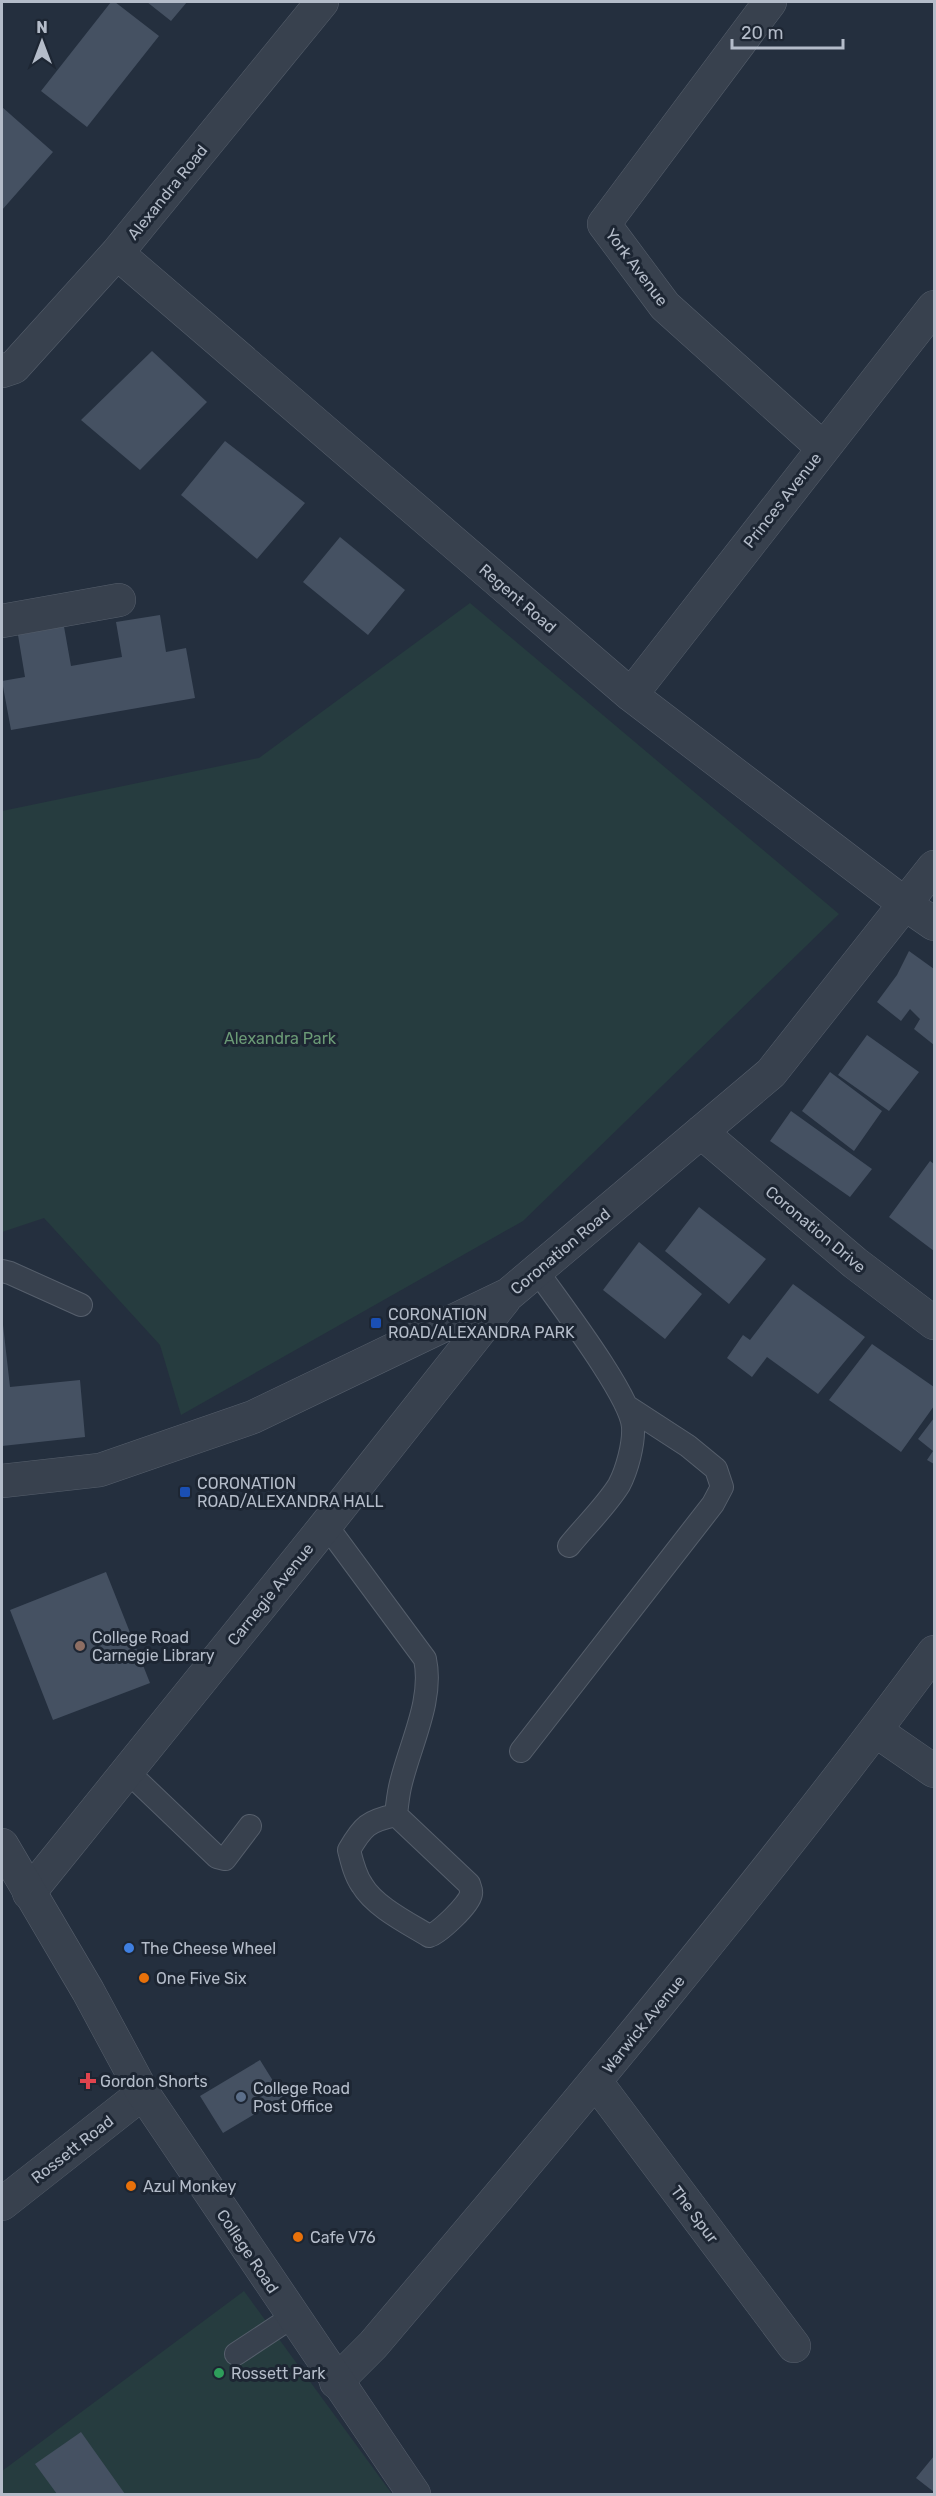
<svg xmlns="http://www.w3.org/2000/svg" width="936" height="2496" viewBox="0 0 936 2496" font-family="Rubik,sans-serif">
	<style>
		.green { fill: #263c3f }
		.building { fill: #455162 }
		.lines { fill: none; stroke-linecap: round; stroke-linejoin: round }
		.service-casing { stroke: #565f6c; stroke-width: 24 }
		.minor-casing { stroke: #565f6c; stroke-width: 34 }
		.tertiary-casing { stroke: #565f6c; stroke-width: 34 }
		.service { stroke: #38414e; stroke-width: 22 }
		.minor { stroke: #38414e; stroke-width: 33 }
		.tertiary { stroke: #38414e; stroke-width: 33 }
		.transit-dot { fill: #1a4fb4; stroke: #1d2633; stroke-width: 2 }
		.education-dot { fill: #8d6e63; stroke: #1d2633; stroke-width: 2 }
		.shop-dot { fill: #3f7fe0; stroke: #1d2633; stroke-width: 2 }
		.food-dot { fill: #e8710a; stroke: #1d2633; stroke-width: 2 }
		.health-dot { fill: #e0444e; stroke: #1d2633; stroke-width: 2 }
		.service-dot { fill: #5c6f8a; stroke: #1d2633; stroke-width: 2 }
		.leisure-dot { fill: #2e9e5b; stroke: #1d2633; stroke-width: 2 }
		.labels { text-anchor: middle; stroke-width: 6; stroke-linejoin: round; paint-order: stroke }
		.street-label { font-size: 16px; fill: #b4bcc9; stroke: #1d2633 }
		.park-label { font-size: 16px; fill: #6b9a76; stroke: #1d2633 }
		.poi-label { font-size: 16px; fill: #b4bcc9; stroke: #1d2633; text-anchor: start }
	</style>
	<rect width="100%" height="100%" fill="#242f3e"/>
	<path class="green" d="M470 603 839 914 523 1221 181 1415 160 1345 44 1218 2 1232V811L259 758Z
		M244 2291 392 2494H2V2471Z"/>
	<path class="building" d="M111 2H115L159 36 87 127 41 91Z
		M147 2H187L171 21Z
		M2 107 53 152 2 210Z
		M152 351 207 402 140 470 81 420Z
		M225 441 305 503 257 559 181 495Z
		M340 537 405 590 368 635 303 582Z
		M160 615 166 652 186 648 195 698 11 730 2 681 25 677 17 629 63 621 71 666 122 657 116 622Z
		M909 951 934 969V1045L914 1029 920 1019 910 1009 901 1021 877 1002 897 975Z
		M867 1035 919 1072 889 1111 838 1075Z
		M830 1072 882 1111 854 1151 802 1111Z
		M791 1111 872 1169 850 1197 770 1141Z
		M930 1161 934 1164V1251L889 1217Z
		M699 1207 766 1259 729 1304 665 1251Z
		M639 1242 702 1294 665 1339 603 1290Z
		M793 1284 865 1337 818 1394 767 1357 752 1377 727 1358 743 1335 750 1340Z
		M2 1316 10 1387 80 1380 85 1437 2 1446Z
		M872 1344 934 1387V1406L901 1452 829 1400Z
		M934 1418V1464L927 1460 933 1451 918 1439Z
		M106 1572 150 1683 53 1720 10 1610Z
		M260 2060 283 2097 223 2133 200 2096Z
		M81 2432 125 2494H57L35 2464Z
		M934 2456V2492L916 2478Z"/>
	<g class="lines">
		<defs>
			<path id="service" d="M2 1271 10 1273 81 1305
				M537 1271C558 1301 631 1396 633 1427 634 1444 627 1470 619 1485 606 1506 585 1526 569 1546
				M326 1525 425 1659C434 1701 409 1746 400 1787 398 1796 397 1806 396 1815
				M521 1751 713 1504 722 1487 716 1469 688 1446 628 1407
				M127 1771 217 1857 225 1859 250 1826
				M396 1815 469 1884C470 1887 472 1891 471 1894 469 1905 439 1933 429 1936 408 1923 375 1907 362 1885 355 1875 352 1862 349 1850 363 1826 368 1821 396 1815Z
				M236 2354 292 2317"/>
			<path id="minor" d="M770 2 604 224 665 306 823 448
				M117 253 631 695 905 904 934 924
				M2 371 14 367 117 253 322 2
				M2 621 119 600
				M631 695 934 307
				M701 1132 855 1263 934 1323
				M2 1481 100 1470 253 1417 509 1294 771 1073 934 867
				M876 1731 934 1771
				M29 1893 326 1525 504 1300
				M596 2082 794 2346
				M2 2204 143 2093
				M336 2382 373 2345C565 2119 757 1891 934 1652"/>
			<path id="tertiary" d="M2 1845 88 1991 143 2093 414 2494"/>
		</defs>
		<use href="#service" class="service-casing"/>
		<use href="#minor" class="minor-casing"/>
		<use href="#tertiary" class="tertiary-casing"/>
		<use href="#service" class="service"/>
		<use href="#minor" class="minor"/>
		<use href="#tertiary" class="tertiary"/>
	</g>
	<g class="transit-dot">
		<rect x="370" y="1317" width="12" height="12" rx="3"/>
		<rect x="179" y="1486" width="12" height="12" rx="3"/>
	</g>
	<circle class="education-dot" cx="80" cy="1646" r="6"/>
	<circle class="shop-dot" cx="129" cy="1948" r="6"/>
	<g class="food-dot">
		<circle cx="144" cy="1978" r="6"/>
		<circle cx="131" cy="2186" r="6"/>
		<circle cx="298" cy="2237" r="6"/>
	</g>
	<path class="health-dot" d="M85 2072h6v6h6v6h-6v6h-6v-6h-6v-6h6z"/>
	<circle class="service-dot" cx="241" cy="2097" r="6"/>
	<circle class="leisure-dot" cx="219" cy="2373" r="6"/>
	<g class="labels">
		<g class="street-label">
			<text transform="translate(167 192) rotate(-51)" y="6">Alexandra Road</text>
			<text transform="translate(637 267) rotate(53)" y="6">York Avenue</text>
			<text transform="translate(782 500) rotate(-52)" y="6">Princes Avenue</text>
			<text transform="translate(518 598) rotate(41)" y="6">Regent Road</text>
			<text transform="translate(816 1229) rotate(40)" y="6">Coronation Drive</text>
			<text transform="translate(560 1251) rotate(-40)" y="6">Coronation Road</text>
			<text transform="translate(270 1594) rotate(-51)" y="6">Carnegie Avenue</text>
			<text transform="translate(643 2024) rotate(-51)" y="6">Warwick Avenue</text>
			<text transform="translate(72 2149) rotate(-38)" y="6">Rossett Road</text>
			<text transform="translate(695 2214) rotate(53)" y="6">The Spur</text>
			<text transform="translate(248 2251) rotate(56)" y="6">College Road</text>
		</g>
		<g class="park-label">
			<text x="280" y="1044">Alexandra Park</text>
		</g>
		<g class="poi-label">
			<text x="388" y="1320">CORONATION<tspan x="388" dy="18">ROAD/ALEXANDRA PARK</tspan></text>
			<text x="197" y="1489">CORONATION<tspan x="197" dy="18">ROAD/ALEXANDRA HALL</tspan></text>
			<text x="92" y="1643">College Road<tspan x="92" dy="18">Carnegie Library</tspan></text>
			<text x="141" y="1954">The Cheese Wheel</text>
			<text x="156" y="1984">One Five Six</text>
			<text x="100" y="2087">Gordon Shorts</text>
			<text x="253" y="2094">College Road<tspan x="253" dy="18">Post Office</tspan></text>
			<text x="143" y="2192">Azul Monkey</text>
			<text x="310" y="2243">Cafe V76</text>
			<text x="231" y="2379">Rossett Park</text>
		</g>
	</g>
	<rect width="936" height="2496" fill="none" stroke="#b4bcc9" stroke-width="6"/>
	<g transform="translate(42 42)" stroke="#1d2633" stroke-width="4.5" paint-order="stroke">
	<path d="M0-4.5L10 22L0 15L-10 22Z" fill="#b4bcc9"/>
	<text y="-9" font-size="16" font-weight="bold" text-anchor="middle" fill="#b4bcc9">N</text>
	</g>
	<path d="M732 39v9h111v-9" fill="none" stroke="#b4bcc9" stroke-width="3"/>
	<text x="741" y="39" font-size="18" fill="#b4bcc9" stroke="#1d2633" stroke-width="4.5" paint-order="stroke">20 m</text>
</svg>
